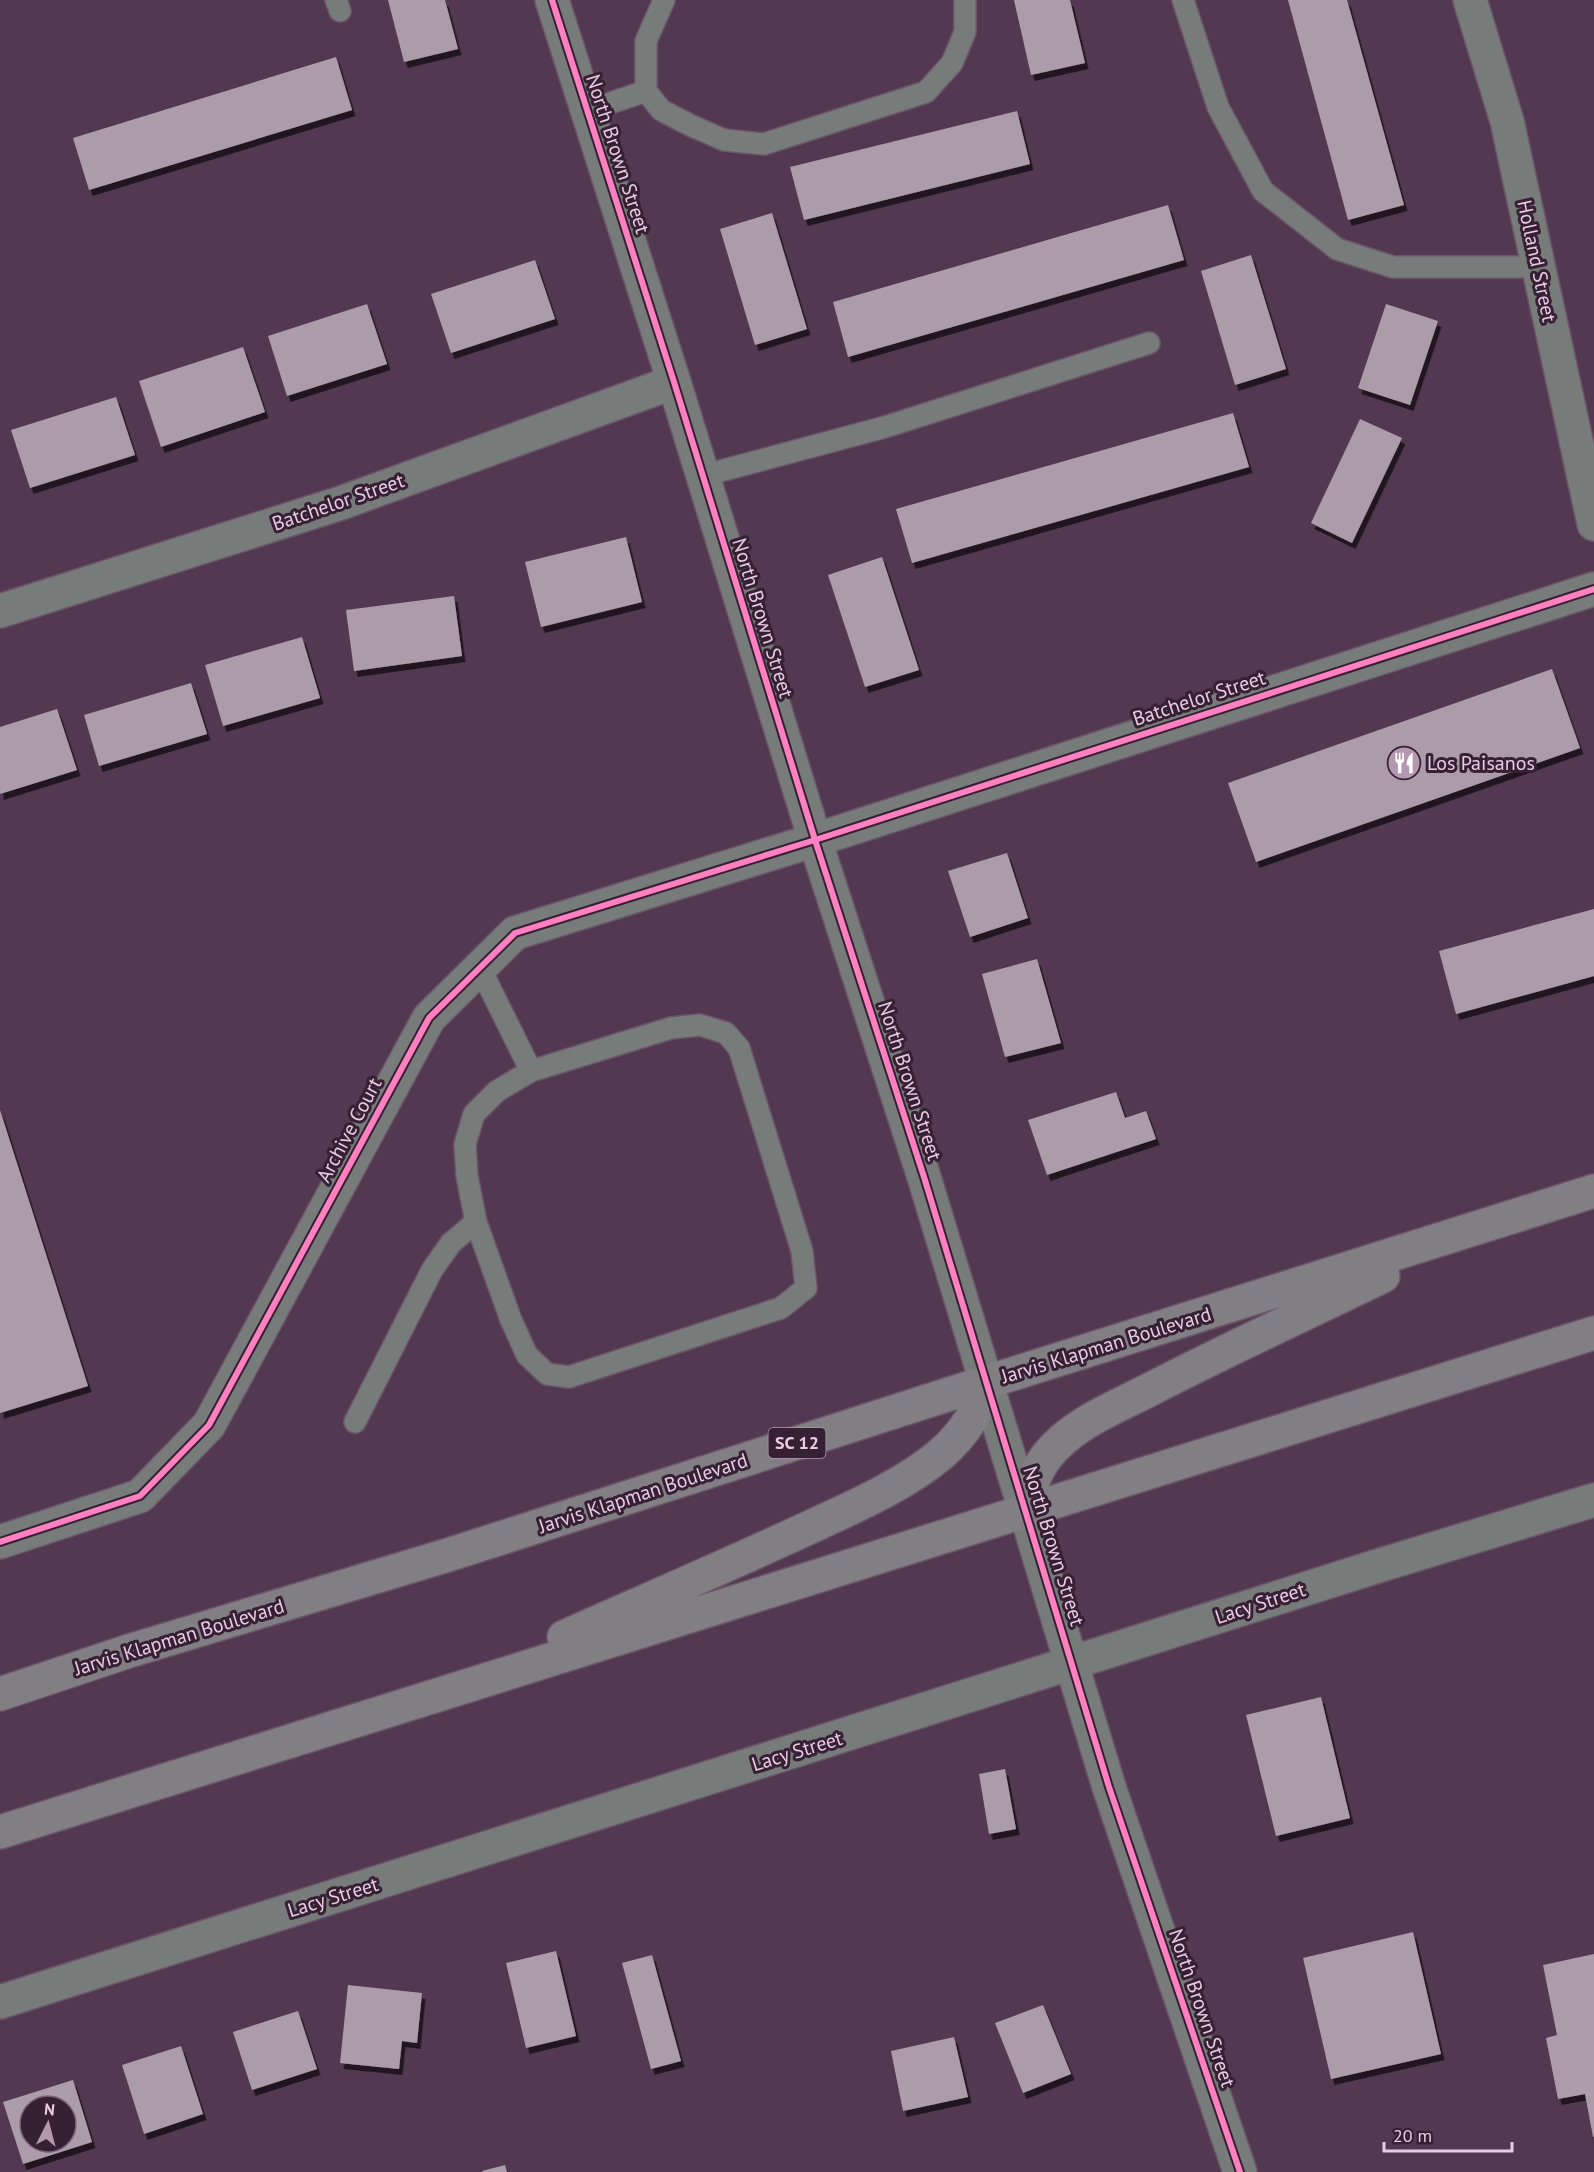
<svg xmlns="http://www.w3.org/2000/svg" width="1594" height="2172" viewBox="0 0 1594 2172" font-family="'PT Sans',sans-serif">
	<style>
		.building { fill: #ac9caa; fill-rule: evenodd; filter: url(#shadow) }
		.lines { fill: none; stroke-linecap: round; stroke-linejoin: round }
		.lane-casing { stroke: #6b5569; stroke-width: 24 }
		.street-casing { stroke: #6b5569; stroke-width: 36 }
		.highway-casing { stroke: #6b5569; stroke-width: 36 }
		.lane { stroke: #777c7a; stroke-width: 21 }
		.street { stroke: #777c7a; stroke-width: 33 }
		.highway { stroke: #817f83; stroke-width: 33 }
		.cycleway-casing { stroke: #362033; stroke-width: 10 }
		.cycleway { stroke: #ff80c0; stroke-width: 6 }
		.labels { text-anchor: middle; stroke-width: 6; stroke-linejoin: round; paint-order: stroke }
		.shield { fill: #362033; stroke: #b398af; stroke-width: 1.5 }
		.shield-label { font-size: 18px; font-weight: bold; fill: #e9cbe4 }
		.street-label { font-size: 20px; fill: #e9cbe4; stroke: #362033 }
		.poi-label { font-size: 20px; fill: #e9cbe4; stroke: #362033; text-anchor: start }
	</style>
	<defs>
		<filter id="shadow"><feDropShadow dx="3.5" dy="6" stdDeviation="0" flood-color="#0009"/></filter>
	</defs>
	<rect width="100%" height="100%" fill="#523850"/>
	<path class="building" d="M388 0H445L458 49 404 62Z
		M1014 0H1070L1085 63 1031 75Z
		M1288 0H1347L1404 205 1348 220Z
		M336 57 352 110 89 190 73 138Z
		M1017 111 1030 164 804 220 790 167Z
		M1168 205 1184 260 848 357 833 302Z
		M772 213 807 329 755 345 720 229Z
		M1251 255 1286 369 1235 385 1201 271Z
		M535 260 555 319 451 353 431 294Z
		M367 304 387 364 287 396 268 336Z
		M1386 304 1438 321 1410 405 1358 388Z
		M243 347 265 412 161 447 139 381Z
		M116 397 135 455 30 488 11 430Z
		M1233 413 1249 467 912 563 896 509Z
		M1360 419 1402 438 1352 543 1311 523Z
		M626 537 642 602 541 627 525 562Z
		M882 557 919 670 865 687 828 575Z
		M454 596 462 656 354 671 346 610Z
		M302 637 320 698 223 726 205 665Z
		M1552 669 1580 748 1256 862 1228 783Z
		M191 683 207 734 99 766 84 715Z
		M57 709 77 770 0 794V727Z
		M1007 853 1028 918 970 937 948 871Z
		M1594 909V976L1456 1014 1439 951Z
		M1037 959 1061 1043 1005 1057 982 974Z
		M1116 1092 1125 1118 1146 1111 1156 1139 1047 1175 1028 1120Z
		M0 1110 88 1386 0 1413Z
		M1321 1697 1350 1818 1276 1836 1246 1715Z
		M1005 1769 1016 1829 989 1834 979 1774Z
		M1413 1932 1441 2054 1331 2079 1303 1958Z
		M556 1951 576 2036 526 2048 506 1963Z
		M1594 1954V2137H1593L1585 2094 1558 2099 1546 2038 1557 2035 1543 1965Z
		M652 1955 681 2061 651 2069 622 1963Z
		M348 1985 422 1993 417 2043 402 2041 399 2069 340 2063Z
		M1043 2005 1071 2074 1023 2093 995 2023Z
		M298 2011 317 2069 252 2090 233 2032Z
		M954 2037 968 2097 903 2111 891 2051Z
		M181 2046 203 2114 144 2134 122 2065Z
		M73 2080 92 2142 23 2164 3 2102ZM30 2106H66V2142H30Z
		M505 2165 507 2172H483L482 2171Z"/>
	<g class="lines">
		<defs>
			<path id="lane" d="M336 0 340 11
				M664 0 646 41V91L661 110 690 125 724 140 764 144 926 92 952 63 965 32V0
				M1183 0 1218 107 1263 191 1337 249 1393 267H1538
				M587 111 646 91
				M702 476 885 427 1149 343
				M480 968 531 1071
				M700 1025 726 1033 739 1048 802 1251 806 1288 781 1308 569 1377 547 1374 527 1355 511 1320 476 1222 467 1176 465 1144 474 1114 497 1091 531 1071 671 1028Z
				M355 1422 432 1270 451 1243 476 1222"/>
			<path id="street" d="M552 0 674 382 815 840 924 1177 1109 1787 1240 2172
				M1470 0 1507 121 1594 524
				M0 611 341 503 674 382
				M0 1542 140 1496 209 1425 429 1018 515 933 815 840 1594 589
				M0 2002 1381 1565 1594 1500"/>
			<path id="highway" d="M1026 1511C1029 1490 1034 1473 1047 1456 1072 1424 1114 1408 1149 1390 1226 1350 1305 1314 1383 1276
				M564 1637C645 1601 726 1566 806 1529 849 1509 905 1485 941 1454 964 1434 979 1411 987 1382
				M0 1694 129 1651 448 1555 987 1382 1594 1191
				M0 1832 1594 1333"/>
		</defs>
		<use href="#lane" class="lane-casing"/>
		<use href="#street" class="street-casing"/>
		<use href="#highway" class="highway-casing"/>
		<use href="#lane" class="lane"/>
		<use href="#street" class="street"/>
		<use href="#highway" class="highway"/>
		<defs>
			<path id="cycleway" d="M552 0 674 382 815 840 924 1177 1109 1787 1240 2172
				M0 1542 140 1496 209 1425 429 1018 515 933 815 840 1594 589"/>
		</defs>
		<use href="#cycleway" class="cycleway-casing"/>
		<use href="#cycleway" class="cycleway"/>
	</g>
	<defs>
		<symbol id="restaurant-disc" viewBox="-11 -11 22 22"><circle r="9.5" fill="#b498b0" stroke="#362033"/><path d="M-5-6h1v4h1v-4h1v4h1v-4h1v5L-1.5 .5V6h-2V.5L-5-1ZM5-6V6H3V1.5H1.5Q1.5-4 5-6Z" fill="#fff"/></symbol>
	</defs>
	<g fill-rule="evenodd">
		<use href="#restaurant-disc" x="1385" y="744" width="38" height="38"/>
	</g>
	<g class="labels">
		<rect class="shield" x="768.5" y="1428" width="57" height="30" rx="4.5"/>
		<g class="shield-label">
			<text x="797" y="1449">SC 12</text>
		</g>
		<g class="street-label">
			<text transform="translate(618 154) rotate(72)" y="7">North Brown Street</text>
			<text transform="translate(1537 261) rotate(78)" y="7">Holland Street</text>
			<text transform="translate(338 502) rotate(-19)" y="7">Batchelor Street</text>
			<text transform="translate(763 618) rotate(73)" y="7">North Brown Street</text>
			<text transform="translate(1199 698) rotate(-18)" y="7">Batchelor Street</text>
			<text transform="translate(910 1081) rotate(72)" y="7">North Brown Street</text>
			<text transform="translate(349 1130) rotate(-62)" y="7">Archive Court</text>
			<text transform="translate(1106 1345) rotate(-17)" y="7">Jarvis Klapman Boulevard</text>
			<text transform="translate(643 1493) rotate(-18)" y="7">Jarvis Klapman Boulevard</text>
			<text transform="translate(1054 1546) rotate(73)" y="7">North Brown Street</text>
			<text transform="translate(1260 1603) rotate(-18)" y="7">Lacy Street</text>
			<text transform="translate(179 1637) rotate(-17)" y="7">Jarvis Klapman Boulevard</text>
			<text transform="translate(797 1751) rotate(-17)" y="7">Lacy Street</text>
			<text transform="translate(333 1897) rotate(-17)" y="7">Lacy Street</text>
			<text transform="translate(1202 2008) rotate(71)" y="7">North Brown Street</text>
		</g>
		<g class="poi-label">
			<text x="1427" y="770">Los Paisanos</text>
		</g>
	</g>
	<g transform="translate(48 2124) rotate(6)"><circle r="28" fill="#362033" stroke="#7e647a" stroke-width="1.5"/>
	<path d="M0-4.5L10 22L0 15L-10 22Z" fill="#b498b0"/>
	<text y="-9" font-size="16" font-weight="bold" text-anchor="middle" fill="#e9cbe4">N</text>
	</g>
	<path d="M1384 2142v9h128v-9" fill="none" stroke="#e9cbe4" stroke-width="3"/>
	<text x="1393" y="2142" font-size="18" fill="#e9cbe4" stroke="#362033" stroke-width="4.5" paint-order="stroke">20 m</text>
</svg>
